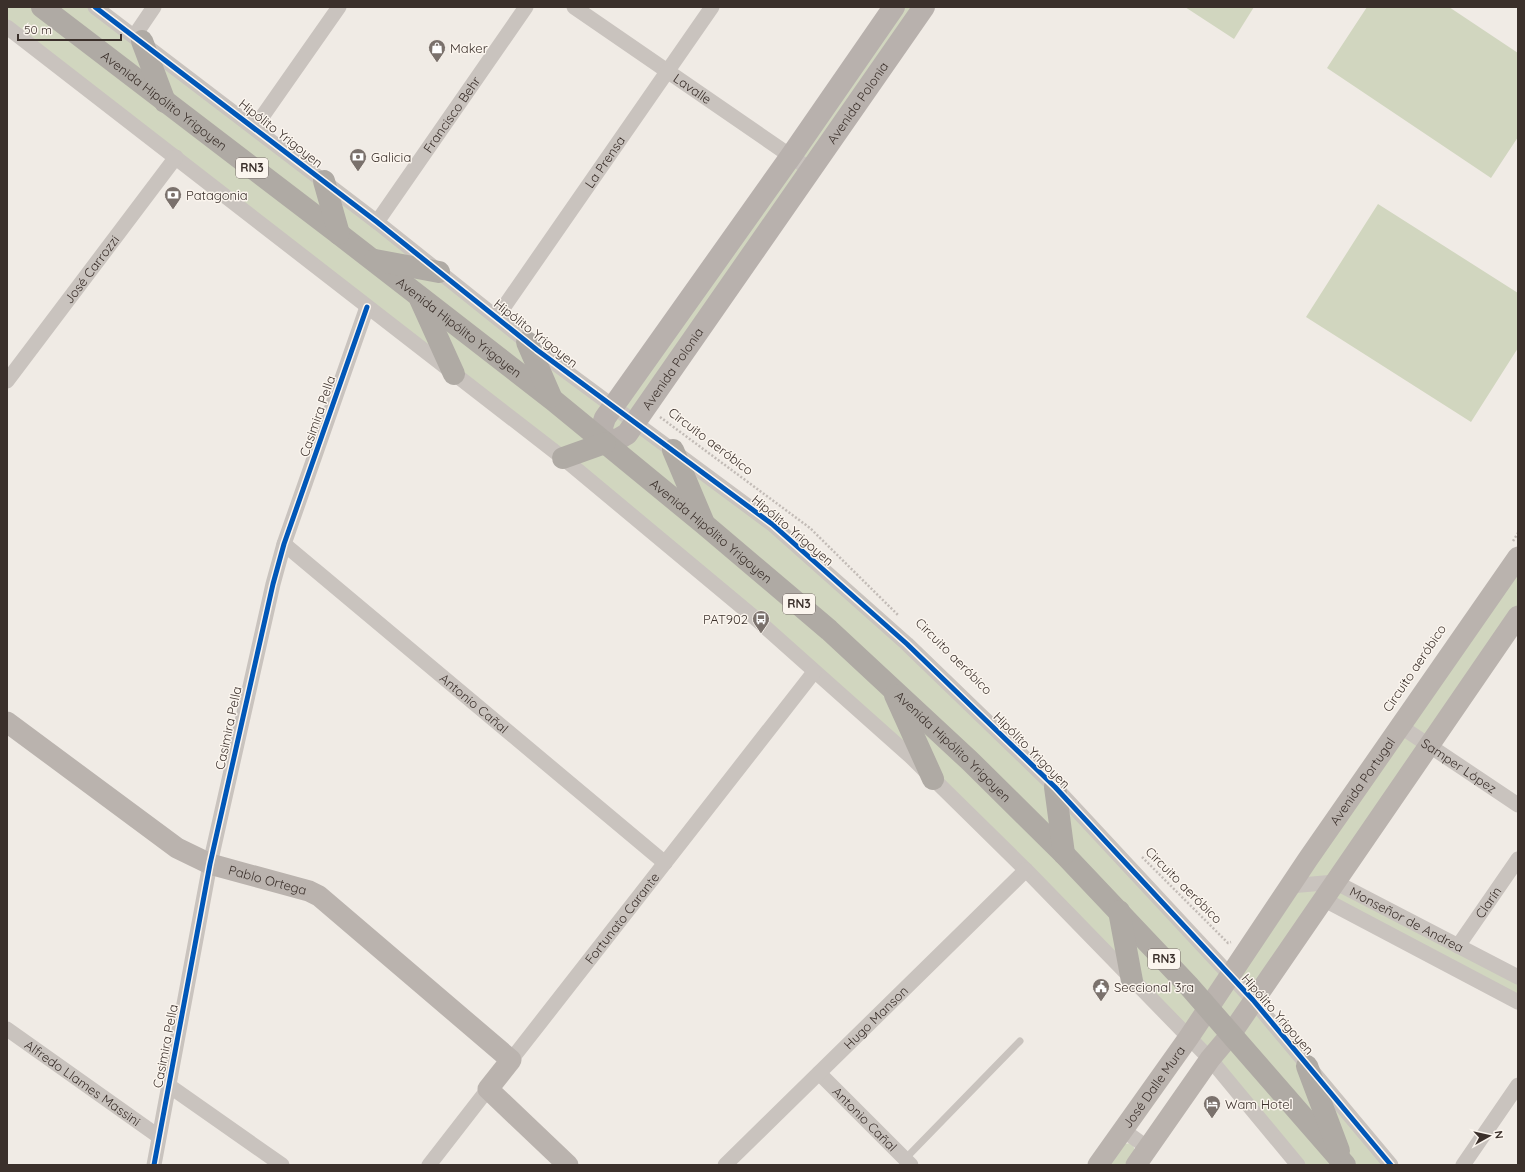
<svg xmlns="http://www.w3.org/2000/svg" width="1525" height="1172" viewBox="0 0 1525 1172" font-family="Quicksand,sans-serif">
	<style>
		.green { fill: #d1d6bf }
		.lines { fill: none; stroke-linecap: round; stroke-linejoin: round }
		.path { stroke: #c2bbb6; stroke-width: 2.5; stroke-dasharray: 2 2; stroke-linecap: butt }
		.lane { stroke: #c9c3be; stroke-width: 7 }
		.street { stroke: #c9c3be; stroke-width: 15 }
		.secondary { stroke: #bab3ae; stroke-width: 21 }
		.primary { stroke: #b8b1ad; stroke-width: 22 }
		.highway { stroke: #afaaa4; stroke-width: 22 }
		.cycleway-casing { stroke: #fbf5ee; stroke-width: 8 }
		.cycleway { stroke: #0057b8; stroke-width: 5 }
		.labels { text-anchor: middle; stroke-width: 3; stroke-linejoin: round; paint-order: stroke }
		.shield { fill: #fbf5ee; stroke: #756b66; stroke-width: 1 }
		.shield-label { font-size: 12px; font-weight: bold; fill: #3b302b }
		.poi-label { font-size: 13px; fill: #3b302b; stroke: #fbf5ee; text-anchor: start }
		.street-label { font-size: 13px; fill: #3b302b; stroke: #fbf5ee }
	</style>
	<rect width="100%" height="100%" fill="#f0ebe5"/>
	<path class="green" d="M7 7H95L614 407 894 7H924L635 422 673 450 907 644 1230 976 1518 557V616L1335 882 1518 977V1002L1323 899 1253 1000 1391 1165H1298L1026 870 755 618 7 27Z
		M1185 7H1254L1234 39Z
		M1367 7H1449L1518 53V137L1491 178 1327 68Z
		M1378 204 1518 293V348L1471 422 1306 317Z
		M1132 1143 1135 1150 1125 1165H1107L1122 1144Z"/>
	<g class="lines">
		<path class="path" d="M660 417 810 528 898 615
			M1513 541 1518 533
			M1142 857 1228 943 1231 942"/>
		<path class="lane" d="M905 1159 1020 1041"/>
		<g class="street">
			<path d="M95 7 377 222 537 350 772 524 907 644 1055 787 1253 1000 1391 1165"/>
			<path id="s1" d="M574 7 811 170"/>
			<path d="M7 27 563 458 755 618 911 757 1026 870 1210 1059 1298 1165"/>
			<path d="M135 35 154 7"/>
			<path d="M255 127 339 7"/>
			<path id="s2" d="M377 222 526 7"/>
			<path id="s3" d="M497 317 712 7"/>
			<path id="s4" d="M7 381 176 157"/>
			<path id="s5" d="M284 544 665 863"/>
			<path id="s6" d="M1400 726 1518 805"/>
			<path id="s7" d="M1290 886 1335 882 1518 977"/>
			<path d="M1323 899 1518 1002"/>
			<path id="s8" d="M1458 946 1518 859"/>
			<path id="s9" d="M7 1029 158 1136"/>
			<path id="s10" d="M511 1060 814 672"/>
			<path id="s11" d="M819 1073 911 1165"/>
			<path d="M168 1085 282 1165"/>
			<path d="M1123 1130 1148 1148"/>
			<path d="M154 1165 210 864 273 584 284 544 367 307"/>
			<path d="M429 1165 488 1089"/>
			<path id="s12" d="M725 1165 1026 870"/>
			<path d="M1463 1165 1518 1085"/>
		</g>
		<g class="secondary">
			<path id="s13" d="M7 722 177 848 210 864 309 891 319 896 511 1060 488 1089 568 1165"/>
			<path id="s14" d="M1098 1165 1189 1037 1308 859 1518 557"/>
			<path d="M1136 1165 1210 1059 1231 1034 1518 616"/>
		</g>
		<path class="primary" id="s15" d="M894 7 791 156 605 418 602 427 605 443 615 441 627 434 924 7"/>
		<g class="highway">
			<path id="s16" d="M42 7 339 234 553 400 704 524 829 630 970 761 1064 854 1188 985 1345 1165"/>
			<path d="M142 41 165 102"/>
			<path d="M324 181 339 234"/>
			<path d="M375 260 439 272"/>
			<path d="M420 299 454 374"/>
			<path d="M527 342 551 397"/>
			<path d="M673 450 703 521"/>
			<path d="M563 458 605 443"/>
			<path d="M895 695 933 779"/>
			<path d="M1055 787 1064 854"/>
			<path d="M1119 911 1132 981"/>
			<path d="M1307 1066 1339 1151"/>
		</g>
		<defs>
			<path id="cycleway" d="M95 7 377 222 537 350 772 524 907 644 1055 787 1253 1000 1391 1165
				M154 1165 210 864 273 584 284 544 367 307"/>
		</defs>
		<use href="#cycleway" class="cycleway-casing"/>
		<use href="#cycleway" class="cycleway"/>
	</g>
	<defs>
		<symbol id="shop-pin" viewBox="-11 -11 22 30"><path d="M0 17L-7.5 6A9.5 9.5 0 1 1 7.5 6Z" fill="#7a716c" stroke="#fbf5ee"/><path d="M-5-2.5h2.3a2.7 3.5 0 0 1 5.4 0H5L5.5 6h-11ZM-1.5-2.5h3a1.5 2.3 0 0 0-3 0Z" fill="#fff"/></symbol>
		<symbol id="bank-pin" viewBox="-11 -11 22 30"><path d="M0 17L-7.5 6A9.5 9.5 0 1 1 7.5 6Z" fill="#7a716c" stroke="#fbf5ee"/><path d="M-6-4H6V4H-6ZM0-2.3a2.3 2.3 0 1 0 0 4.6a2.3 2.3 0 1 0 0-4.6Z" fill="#fff"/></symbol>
		<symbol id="bus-pin" viewBox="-11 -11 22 30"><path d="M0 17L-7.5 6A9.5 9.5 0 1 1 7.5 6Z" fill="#7a716c" stroke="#fbf5ee"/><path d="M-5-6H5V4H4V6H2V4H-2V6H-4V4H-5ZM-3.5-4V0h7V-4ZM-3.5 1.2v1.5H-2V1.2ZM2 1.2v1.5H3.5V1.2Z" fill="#fff"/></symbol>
		<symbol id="civic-pin" viewBox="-11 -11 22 30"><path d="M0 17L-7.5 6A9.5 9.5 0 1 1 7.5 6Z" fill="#7a716c" stroke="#fbf5ee"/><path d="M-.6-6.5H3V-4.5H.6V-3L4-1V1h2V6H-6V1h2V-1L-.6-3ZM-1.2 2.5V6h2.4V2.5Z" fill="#fff"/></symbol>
		<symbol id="hotel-pin" viewBox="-11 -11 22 30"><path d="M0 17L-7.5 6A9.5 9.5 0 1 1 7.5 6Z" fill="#7a716c" stroke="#fbf5ee"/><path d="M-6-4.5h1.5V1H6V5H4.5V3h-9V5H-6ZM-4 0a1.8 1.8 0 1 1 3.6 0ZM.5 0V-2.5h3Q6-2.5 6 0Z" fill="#fff"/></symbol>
	</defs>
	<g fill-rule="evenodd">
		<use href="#shop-pin" x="427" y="38" width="20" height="27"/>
		<use href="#bank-pin" x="348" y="147" width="20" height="27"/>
		<use href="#bank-pin" x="163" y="185" width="20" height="27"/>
		<use href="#bus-pin" x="751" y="609" width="20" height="27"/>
		<use href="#civic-pin" x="1091" y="977" width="20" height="27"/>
		<use href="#hotel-pin" x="1202" y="1094" width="20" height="27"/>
	</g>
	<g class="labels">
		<g class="shield">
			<rect x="236" y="158" width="32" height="20" rx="3"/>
			<rect x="783" y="594" width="32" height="20" rx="3"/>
			<rect x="1148" y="949" width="32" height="20" rx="3"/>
		</g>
		<g class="shield-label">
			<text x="252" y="172">RN3</text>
			<text x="799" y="608">RN3</text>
			<text x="1164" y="963">RN3</text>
		</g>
		<g class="poi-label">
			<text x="450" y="53">Maker</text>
			<text x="371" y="162">Galicia</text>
			<text x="186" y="200">Patagonia</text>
			<text x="748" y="624" text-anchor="end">PAT902</text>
			<text x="1114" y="992">Seccional 3ra</text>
			<text x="1225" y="1109">Wam Hotel</text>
		</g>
		<g class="street-label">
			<text dy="5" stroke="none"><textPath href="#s1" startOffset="144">Lavalle</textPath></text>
			<text dy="5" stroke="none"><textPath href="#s16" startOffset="154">Avenida Hipólito Yrigoyen</textPath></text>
			<text dy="5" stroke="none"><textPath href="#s15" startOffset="956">Avenida Polonia</textPath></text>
			<text dy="5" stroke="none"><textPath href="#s2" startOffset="131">Francisco Behr</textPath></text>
			<text transform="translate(281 133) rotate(38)" y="5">Hipólito Yrigoyen</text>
			<text dy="5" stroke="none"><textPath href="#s3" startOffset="189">La Prensa</textPath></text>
			<text dy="5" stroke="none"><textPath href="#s4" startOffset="140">José Carrozzi</textPath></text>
			<text dy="5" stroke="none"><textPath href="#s16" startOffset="526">Avenida Hipólito Yrigoyen</textPath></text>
			<text transform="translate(536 333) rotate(38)" y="5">Hipólito Yrigoyen</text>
			<text dy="5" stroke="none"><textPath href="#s15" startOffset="632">Avenida Polonia</textPath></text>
			<text transform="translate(317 416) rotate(-71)" y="5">Casimira Pella</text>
			<text transform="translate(711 441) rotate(37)" y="5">Circuito aeróbico</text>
			<text transform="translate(793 530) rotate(40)" y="5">Hipólito Yrigoyen</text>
			<text dy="5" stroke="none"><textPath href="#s16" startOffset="850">Avenida Hipólito Yrigoyen</textPath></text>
			<text transform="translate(954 656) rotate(45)" y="5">Circuito aeróbico</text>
			<text transform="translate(1414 668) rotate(-56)" y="5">Circuito aeróbico</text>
			<text dy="5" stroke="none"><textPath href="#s5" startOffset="248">Antonio Cañal</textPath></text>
			<text transform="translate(228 728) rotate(-78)" y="5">Casimira Pella</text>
			<text dy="5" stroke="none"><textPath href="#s16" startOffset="1174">Avenida Hipólito Yrigoyen</textPath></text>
			<text transform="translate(1032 750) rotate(45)" y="5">Hipólito Yrigoyen</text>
			<text dy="5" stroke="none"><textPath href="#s6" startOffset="71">Samper López</textPath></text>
			<text dy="5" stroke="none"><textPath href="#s14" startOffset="466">Avenida Portugal</textPath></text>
			<text dy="5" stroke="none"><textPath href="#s13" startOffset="308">Pablo Ortega</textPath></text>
			<text transform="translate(1184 885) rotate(45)" y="5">Circuito aeróbico</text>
			<text dy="5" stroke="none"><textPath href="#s8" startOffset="53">Clarín</textPath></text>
			<text dy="5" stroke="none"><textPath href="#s10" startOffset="180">Fortunato Carante</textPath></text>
			<text dy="5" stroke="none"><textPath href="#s7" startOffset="126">Monseñor de Andrea</textPath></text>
			<text transform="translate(1278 1014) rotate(49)" y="5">Hipólito Yrigoyen</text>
			<text dy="5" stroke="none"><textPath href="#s12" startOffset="211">Hugo Manson</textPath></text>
			<text transform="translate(165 1046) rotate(-79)" y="5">Casimira Pella</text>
			<text dy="5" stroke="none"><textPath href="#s9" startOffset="93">Alfredo Llames Massini</textPath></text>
			<text dy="5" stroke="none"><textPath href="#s14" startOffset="96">José Dalle Mura</textPath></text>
			<text dy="5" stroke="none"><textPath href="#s11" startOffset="65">Antonio Cañal</textPath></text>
		</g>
	</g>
	<rect width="1525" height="1172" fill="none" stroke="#3b302b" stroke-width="16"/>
	<g transform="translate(1489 1136) rotate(82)" stroke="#fbf5ee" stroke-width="3" paint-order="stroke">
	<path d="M0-3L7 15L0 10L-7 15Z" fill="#3b302b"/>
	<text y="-6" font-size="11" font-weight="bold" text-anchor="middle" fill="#3b302b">N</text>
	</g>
	<path d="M18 34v6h103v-6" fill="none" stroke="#3b302b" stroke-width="2"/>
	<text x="24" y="34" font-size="12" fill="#3b302b" stroke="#fbf5ee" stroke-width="3" paint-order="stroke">50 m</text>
</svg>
